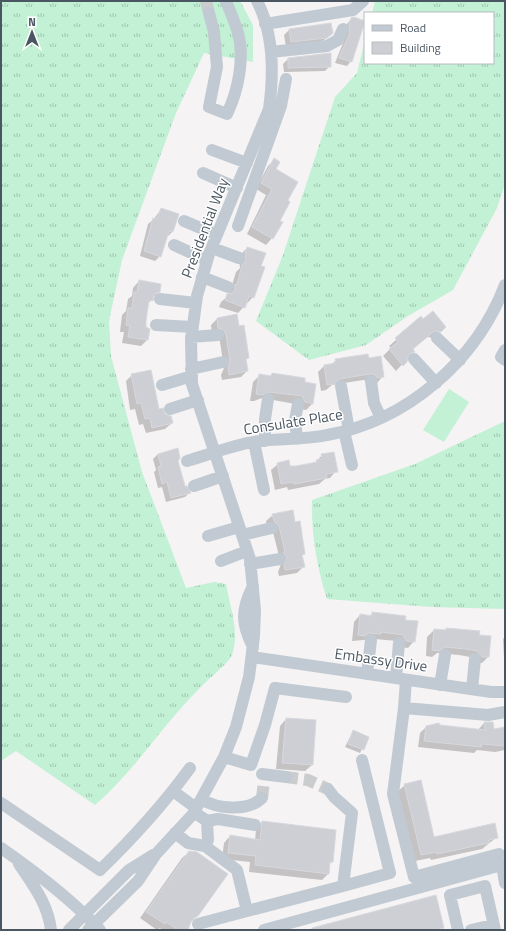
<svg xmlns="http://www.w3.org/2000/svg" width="506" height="931" viewBox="0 0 506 931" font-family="'Titillium Web',sans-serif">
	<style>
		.grass { fill: url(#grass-tufts) }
		.garden { fill: #c3f1d5 }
		.shadow { fill: #0003 }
		.building { fill: #cdcfd5; stroke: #d7d9de }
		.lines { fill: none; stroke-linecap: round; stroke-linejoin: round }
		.minor-tunnel { stroke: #caccce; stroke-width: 12; stroke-dasharray: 12 6; stroke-linecap: butt }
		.minor { stroke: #c1cad2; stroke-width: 12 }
		.labels { text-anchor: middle; stroke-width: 3; stroke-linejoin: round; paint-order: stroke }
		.street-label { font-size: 15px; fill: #4a5661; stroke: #fff }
	</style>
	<defs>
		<pattern id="grass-tufts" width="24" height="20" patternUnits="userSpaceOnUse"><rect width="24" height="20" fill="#c3f1d5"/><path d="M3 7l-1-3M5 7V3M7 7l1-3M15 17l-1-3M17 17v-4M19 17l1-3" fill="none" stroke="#a0c6b0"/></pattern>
	</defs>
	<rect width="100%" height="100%" fill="#f5f3f3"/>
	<path class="grass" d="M1 1H240L253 25V62L204 53 176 113 122 260 109 321 111 356 142 472 186 588 214 582 226 584C230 607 240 632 232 655 228 664 207 680 200 688 162 725 135 771 95 805L16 751 1 761Z
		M375 1H505V184L497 208 453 290 408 316 366 345 309 360 256 321 283 255 335 97 357 73 365 40V63H493V13H372Z
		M505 421V609L431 607 327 599C317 568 311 533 312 500L415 464Z"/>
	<path class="garden" d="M449 389 469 402 444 442 423 430Z"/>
	<path class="shadow" d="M351 19V61L347 66 335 63 345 38 347 24Z
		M331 24 327 38 321 42 286 47 284 35 289 30Z
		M288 59 330 66 325 71 284 72 283 64Z
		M274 160V169L287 201 272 238 266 245 247 234 266 195 256 189 268 166Z
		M161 209 178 215 172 232 167 237 160 256 155 261 140 256 148 224 154 219Z
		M247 248 260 266 253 297 238 313 219 307 221 302 229 295 236 272 240 268 239 260 240 255Z
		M139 281 159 291 147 305 145 327 147 340 141 346 122 343 124 332H120L122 315 126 311 128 299 132 296 133 288Z
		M236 316 248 358 246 360 247 371 241 377 222 380 221 375 224 368 220 342 218 336 212 334 211 325 217 319Z
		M421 318 445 327 433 338 428 337 424 339 412 349 414 352 396 371 383 356 391 348 389 346Z
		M368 359 383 376 377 383 363 380 332 385 326 390 321 391 318 372 324 366 331 365 336 360Z
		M272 374 303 383 313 403 306 410 299 409 295 404 262 398 254 401H250L253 382 260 375 269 377Z
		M132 375 158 410 172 423 165 429 146 433 143 424 139 425 135 409 130 410 126 381Z
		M177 450V461L184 488 190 492 185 497 166 502 162 487 158 488 154 472 156 470 153 459 158 454Z
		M322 455 336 471 330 478 325 479 319 484 288 490 287 487 275 490 271 470 278 464 297 467 315 463Z
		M273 515 304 554 302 556 303 567 297 573 279 576 278 572 281 564 273 532 267 527 266 521Z
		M373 613 404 621 414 641 408 648 400 647 397 641 375 639 352 641 354 622 360 615 369 616Z
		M446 629 478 636 488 657 482 663H475L470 657 459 655 437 653 432 657 426 656 427 637 434 630 444 631Z
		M505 637V658H504L503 639Z
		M286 719 315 721 312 765 305 771 276 769 280 726Z
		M484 723 493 730 505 728V750L495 752 477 750 474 753 418 747 420 733 426 727 478 730Z
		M353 731 368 737 360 753 345 747Z
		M405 785 433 838 497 837 482 849 431 860 430 858 415 861 398 791Z
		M262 822 332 862 329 864 328 874 322 880 249 872 250 862 222 859 224 843 230 836 255 841 256 829Z
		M189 852 197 916 191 922 187 930H162L160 928 157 930 140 918 182 858Z"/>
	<path class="building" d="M354 17 365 21 352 62 339 58 350 32 349 25 351 18Z
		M331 23 333 33 327 38 291 42 289 29Z
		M331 53V67L288 68V58Z
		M274 158 280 162 276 169 298 182 288 200 290 202 280 221 283 222 273 239 252 227 272 189 261 183Z
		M161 208 179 214 173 232 169 231 161 257 144 251 153 218 157 219Z
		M247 247 266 253 261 266 265 267 254 298 249 296 245 308 225 300 227 294 232 293 235 290V284L237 285 242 265 246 260 245 253Z
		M139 280 161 284 160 292 154 294 153 301 149 300 146 321V327L150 329 148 340 128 337 130 326 126 325 128 308H132L134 292H137Z
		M433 311 446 327 441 332 435 331 432 333 413 349 415 352 409 354 407 362 403 366 389 349 398 342 395 338 421 316 423 319Z
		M237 314 239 326 244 325 249 358 246 359 248 371 229 375 228 368 230 361 226 335 224 330 218 328 217 318Z
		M368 354 369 358 381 356 384 377 377 378 374 374H370L339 379 334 384 327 385 324 365 336 363 335 359Z
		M151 370 159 409 163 408 165 414 171 416 173 423 152 428 150 418 145 419 141 403 137 404 131 374Z
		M272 373 305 378V382L316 384 313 404 305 402 302 396 269 392 262 395 256 394 259 374 271 376Z
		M178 448 180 458 178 461 185 486H187L191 493 171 498 167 482 162 484 158 467 161 466 158 454Z
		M334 452 338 472 326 474 327 478 294 484 293 482 281 484 277 463 289 460 290 466H296L317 462 316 460 322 459 321 454Z
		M293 510 295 522 300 521 305 554 302 555 305 567 285 570 284 565 287 557 283 552H285L279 526 274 521 272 514Z
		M372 612 406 616 405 620 418 621 415 642 406 641 403 635 381 632V634L368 633 365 636 358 635 360 614 372 616Z
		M446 628 480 631 479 635 491 636 489 657H482L477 651 466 649 445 647 439 651 432 650 434 629 446 630Z
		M286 718 316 720 313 765 282 763Z
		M484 722H493L494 729 505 727V746L482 744 481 747 424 741 426 726 439 723 440 725 485 730Z
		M353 730 369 737 364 750 348 744Z
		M421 780 434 837 495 823 498 838 489 840V843L437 854 436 852 421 855 404 784Z
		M262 821 336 830 333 862H330L329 874 255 865 256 856 228 853 230 835 260 840Z
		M189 851 197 852 228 874 198 916 192 919 188 930H178L166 922 165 924 146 912Z
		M436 895 444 928 434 930H312V928Z"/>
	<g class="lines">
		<path class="minor-tunnel" d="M206 1 209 13
			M286 777 308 780 328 789
			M262 798 264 781"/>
		<path class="minor" d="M209 13 214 32 217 67 209 107 227 114C238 91 245 58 238 33 235 22 230 11 226 1
			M265 24 353 10 363 1
			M271 52 327 46 338 40 343 29
			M212 150 247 163
			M203 173 237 188
			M184 221 217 235
			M238 226 281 106 286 79
			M174 245 207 260
			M212 248 239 258
			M202 277 228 287
			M160 299 196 303
			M156 325 192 327
			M191 337 218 335
			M437 338 460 360
			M505 350 501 357 505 360
			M414 359 436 383
			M191 369 223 362
			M371 381 374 403 381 418
			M162 385 192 376
			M341 386 349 430
			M170 409 198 400
			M344 431 352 465
			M297 439 295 420 298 404
			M265 441V419L268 399
			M254 442 264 490
			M187 461C209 455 237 443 260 441 282 438 305 440 327 435 407 421 476 361 505 285
			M194 486 223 476
			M242 535 272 528
			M208 536 239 527
			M221 561 247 551
			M250 564 280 559
			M253 586C241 610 241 623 253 647
			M252 657 491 692H505
			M367 674 371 640
			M396 678 399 643
			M406 680 404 708 488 715 505 712
			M440 685 445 655
			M472 689 475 659
			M404 708 393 794 414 877 499 854
			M224 757 251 765 265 725 275 688 346 697
			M262 774 286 777
			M173 791 196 808
			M201 799C217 809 248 812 262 798
			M1 803 100 870C133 838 163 805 190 768
			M207 821 218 819 255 825
			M175 833 188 843 205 846 208 840 207 821 194 812
			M1 848C37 873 70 898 100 930
			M19 864C33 885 48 904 51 930
			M502 865 505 883
			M343 886 390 873 362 760
			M247 911 343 886 352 813 334 797 328 789
			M198 924 247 911 237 870 205 846
			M69 930 129 870 153 855
			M88 930 138 881 156 854 193 814 224 757 236 727 249 677 254 636 255 610 250 559 192 384 191 340 197 296 209 254 269 109C274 73 274 34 257 1
			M264 930 505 864
			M458 930 450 895 485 886 495 930
			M471 930 493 925"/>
	</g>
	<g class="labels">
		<g class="street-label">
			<text transform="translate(205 228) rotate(-69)" y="5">Presidential Way</text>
			<text transform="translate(293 422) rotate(-9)" y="5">Consulate Place</text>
			<text transform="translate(381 660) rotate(8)" y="5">Embassy Drive</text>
		</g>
	</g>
	<rect width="506" height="931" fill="none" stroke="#4a5661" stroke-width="4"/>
	<rect x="364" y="12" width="130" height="52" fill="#ffffff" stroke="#b7bbc0"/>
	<rect x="372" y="25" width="20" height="6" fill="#c1cad2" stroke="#b7bbc0"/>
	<text x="400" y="32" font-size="12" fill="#4a5661">Road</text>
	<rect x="372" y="42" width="20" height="12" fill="#cdcfd5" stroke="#b7bbc0"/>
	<text x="400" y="52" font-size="12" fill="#4a5661">Building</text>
	<g transform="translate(32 32)" stroke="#ffffff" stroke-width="3" paint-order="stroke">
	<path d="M0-3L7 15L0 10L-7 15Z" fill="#4a5661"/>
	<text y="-6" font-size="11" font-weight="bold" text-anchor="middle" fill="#4a5661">N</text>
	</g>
</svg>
